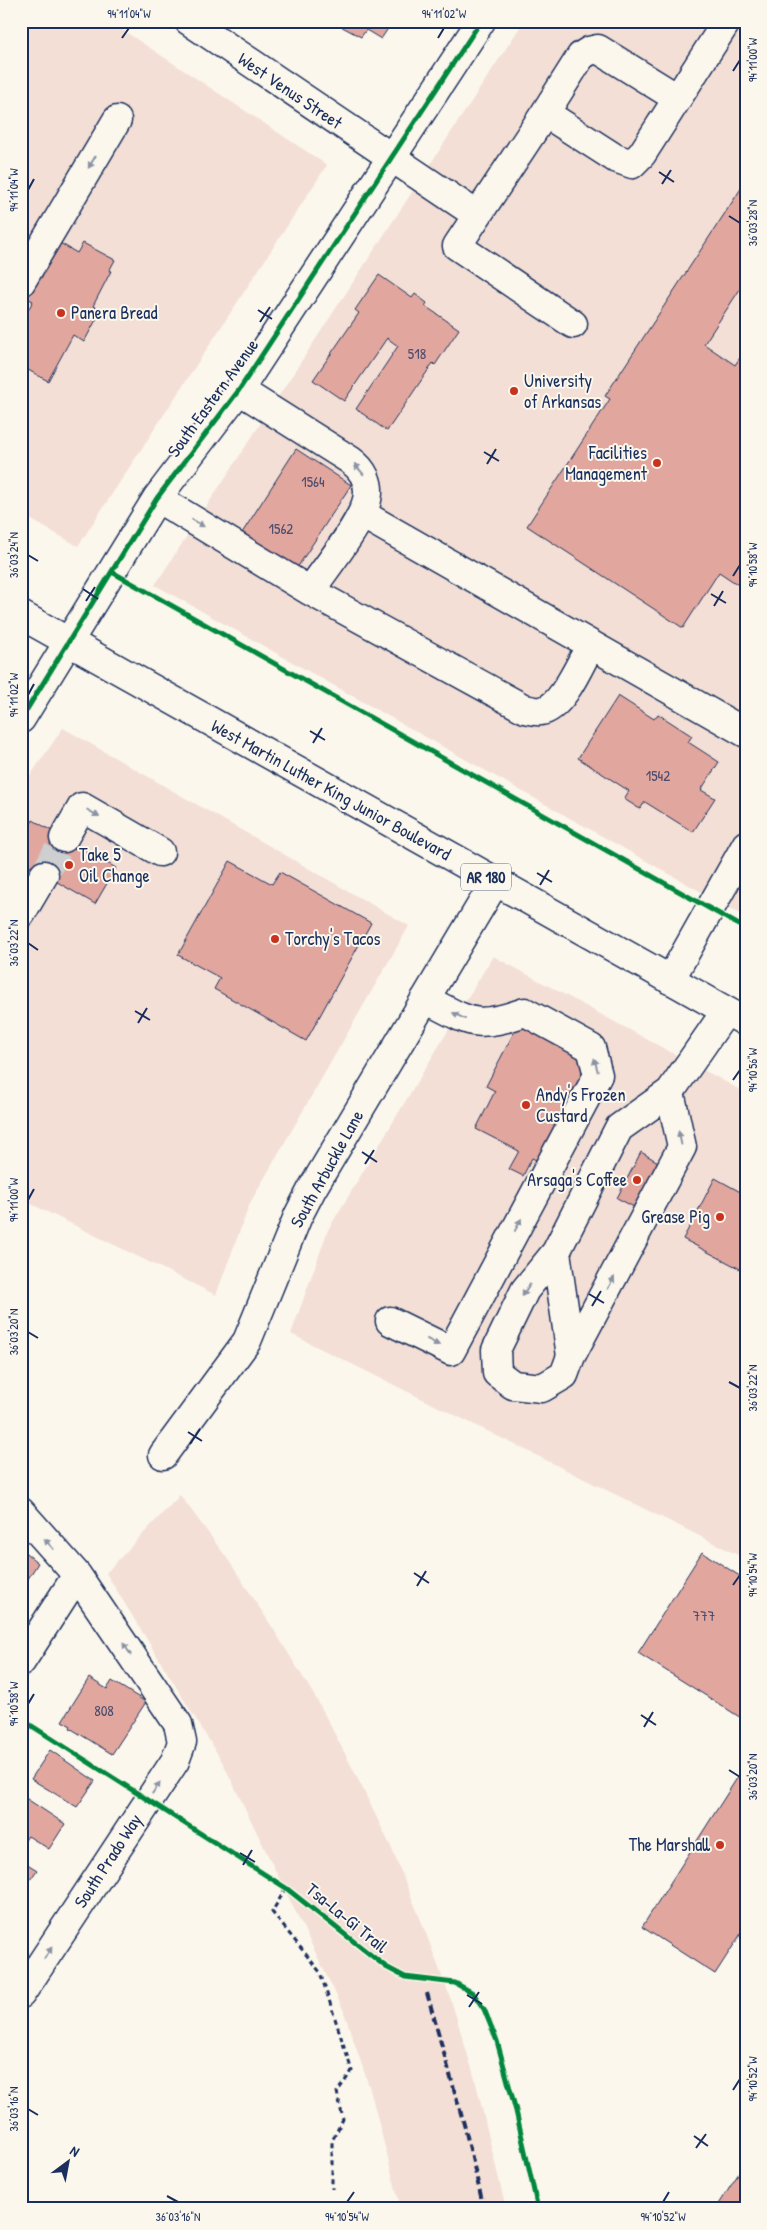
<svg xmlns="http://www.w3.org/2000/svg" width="767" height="2230" viewBox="0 0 767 2230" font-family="'Patrick Hand',sans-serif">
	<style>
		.built { fill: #f3dfd5 }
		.building { fill: #e1a79e; stroke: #1b2f5e }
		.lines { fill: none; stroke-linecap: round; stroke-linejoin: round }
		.minor-tunnel { stroke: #cecfd0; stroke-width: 28; stroke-dasharray: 28 14; stroke-linecap: butt }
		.minor-casing { stroke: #1b2f5e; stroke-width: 31 }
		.major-casing { stroke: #1b2f5e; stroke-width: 31 }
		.path { stroke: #1b2f5e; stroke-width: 3; stroke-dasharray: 5 4; stroke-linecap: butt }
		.minor { stroke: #fbf7ec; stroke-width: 28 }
		.major { stroke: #fbf7ec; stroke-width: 28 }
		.rail { stroke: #1b2f5e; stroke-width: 4; stroke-dasharray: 8 4; stroke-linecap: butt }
		.cycleway-casing { stroke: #fbf7ec; stroke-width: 8 }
		.cycleway { stroke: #00873e; stroke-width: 5 }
		.oneway { fill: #8b93a5 }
		.ticks { fill: none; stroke: #1b2f5e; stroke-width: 2 }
		.poi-dot { fill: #c8321e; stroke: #fbf7ec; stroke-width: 2 }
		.labels { text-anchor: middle; stroke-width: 4; stroke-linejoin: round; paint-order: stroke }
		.number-label { font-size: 15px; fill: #4c4d6e }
		.shield { fill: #fbf7ec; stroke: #5e6b89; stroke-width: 1 }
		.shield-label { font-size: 16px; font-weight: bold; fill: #1b2f5e }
		.street-label { font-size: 18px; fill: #1b2f5e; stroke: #fbf7ec }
		.poi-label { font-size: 18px; fill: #1b2f5e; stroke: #fbf7ec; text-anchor: start }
		.neatline { fill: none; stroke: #1b2f5e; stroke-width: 2 }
		.ticks-label { font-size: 12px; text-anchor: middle; fill: #1b2f5e }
	</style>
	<rect width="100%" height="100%" fill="#fbf7ec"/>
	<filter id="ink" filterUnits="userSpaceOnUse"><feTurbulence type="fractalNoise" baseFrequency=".02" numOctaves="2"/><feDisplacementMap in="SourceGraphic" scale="10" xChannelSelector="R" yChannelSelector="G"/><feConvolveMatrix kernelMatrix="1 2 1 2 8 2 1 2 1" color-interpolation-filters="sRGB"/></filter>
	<g filter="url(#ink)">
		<path class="built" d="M21 21H109L327 165 78 546 21 514Z
			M524 21H746V917L155 585Z
			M63 728 409 926 250 1203 216 1295 21 1199V789Z
			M493 956 746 1093V1559L291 1334 328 1230Z
			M180 1495 229 1561 274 1630 317 1700 355 1773 391 1847 422 1923 451 2000 475 2079 506 2209H401L370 2089 343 2009 223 1763 106 1573Z"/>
		<path class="building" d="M393 21 381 39 366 30 361 37 333 22Z
			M746 181V280L704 344 735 365 746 349V590L719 572 683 628 527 526 610 399 605 396Z
			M60 243 77 253 83 243 115 260 109 271H111L93 306 98 309 94 317 97 318 84 342 73 335 48 381 21 366V323L33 301 25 297 27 293 37 276 41 278Z
			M379 275 412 298 415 294 427 303 425 306 459 329 435 365 433 363 387 431 356 409 398 346 387 338 344 401 313 380 359 313 355 310Z
			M296 449 351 485 297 568 242 533Z
			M618 696 654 719 658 714 692 736 688 742 719 762 701 790 715 798 693 832 645 802 640 809 624 799 629 791 578 758Z
			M33 820 116 868 95 904 21 861V840Z
			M230 861 272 884 280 872 371 923 306 1041 214 989 220 978 178 955Z
			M520 1021 590 1058 558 1120 565 1124 538 1161 532 1158 523 1176 509 1169 519 1151 476 1129 495 1091 486 1086Z
			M641 1152 658 1162 634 1207 617 1198Z
			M715 1178 746 1195V1272L683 1239Z
			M21 1549 38 1563 21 1590Z
			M702 1552 746 1580V1721L638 1653Z
			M89 1678 107 1689 112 1681 146 1702 112 1754 70 1728 71 1726 62 1721Z
			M50 1750 95 1781 77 1807 31 1779Z
			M746 1764V1926L715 1974 642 1927Z
			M21 1795 65 1824 49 1849 28 1836 21 1846Z
			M21 1860 37 1870 21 1893Z
			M746 2162V2209H716Z"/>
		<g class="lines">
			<path class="minor-tunnel" d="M44 875 64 838"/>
			<defs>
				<path id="minor" d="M189 21 477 215
					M545 113 581 56 589 51 598 49 677 98
					M21 282 117 120
					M573 324 457 246 545 113 615 158 632 164 642 154 727 21
					M239 390 350 460C363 469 371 483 367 500 362 523 325 569 310 591
					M157 498 310 591 525 709C530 710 536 712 541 711 562 708 580 664 590 646
					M362 514 746 733
					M21 719 157 498 239 390 481 21
					M64 838 82 807 160 852
					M21 914 44 875
					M670 980 746 845
					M670 1092 682 1147 571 1356 564 1375 542 1388 513 1385 497 1373 496 1350 525 1290 556 1252 619 1128 670 1092 726 1011
					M556 1252 571 1356
					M390 1321 451 1351 598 1075 591 1048 525 1012C473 1030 471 1022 425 999
					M163 1455 247 1341 298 1216 312 1189 495 882
					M21 1512 77 1575 178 1724 182 1742 175 1761 21 1994
					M21 1662 77 1575"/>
				<path id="major" d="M21 615 746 1022"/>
			</defs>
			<use href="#minor" class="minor-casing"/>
			<use href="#major" class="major-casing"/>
			<path class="path" d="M286 1888 272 1912 320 1972 352 2071 337 2092 343 2119 332 2141V2189"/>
			<use href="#minor" class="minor"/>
			<use href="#major" class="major"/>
			<path class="rail" d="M427 1993 465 2128 484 2209"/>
			<defs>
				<path id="cycleway" d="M112 572 746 929
					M21 719 157 498 239 390 481 21
					M21 1719 286 1888 386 1967 405 1977 455 1983 473 1993 484 2009 497 2041 516 2111 538 2209"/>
			</defs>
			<use href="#cycleway" class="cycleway-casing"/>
			<use href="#cycleway" class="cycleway"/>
		</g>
		<defs><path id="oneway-solid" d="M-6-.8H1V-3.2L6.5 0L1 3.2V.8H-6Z" transform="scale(1.25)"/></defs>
		<g class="oneway">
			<use href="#oneway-solid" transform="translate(92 162) rotate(121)"/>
			<use href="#oneway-solid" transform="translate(359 469) rotate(-130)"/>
			<use href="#oneway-solid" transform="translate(198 523) rotate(31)"/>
			<use href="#oneway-solid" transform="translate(93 813) rotate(30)"/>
			<use href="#oneway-solid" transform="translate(459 1016) rotate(-153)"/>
			<use href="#oneway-solid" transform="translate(596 1065) rotate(-105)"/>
			<use href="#oneway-solid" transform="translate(680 1138) rotate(-102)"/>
			<use href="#oneway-solid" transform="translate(518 1225) rotate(-62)"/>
			<use href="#oneway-solid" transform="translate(611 1283) rotate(-61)"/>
			<use href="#oneway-solid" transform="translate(526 1290) rotate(122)"/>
			<use href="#oneway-solid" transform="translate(433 1342) rotate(27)"/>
			<use href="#oneway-solid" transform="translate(49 1544) rotate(-132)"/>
			<use href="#oneway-solid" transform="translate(127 1649) rotate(-124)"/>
			<use href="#oneway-solid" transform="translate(156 1788) rotate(-56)"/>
			<use href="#oneway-solid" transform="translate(48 1953) rotate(-57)"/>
		</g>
	</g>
	<path class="ticks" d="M122 38 129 28M438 38 444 28M733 71 740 60M659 172 674 182M662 184 671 170M28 190 34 179M729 216 740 223M258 310 272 319M260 322 270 307M484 452 499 461M487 464 496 449M28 555 38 561M733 576 740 565M83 589 98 599M711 594 726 603M86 601 95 587M714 606 723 591M28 695 34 684M310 731 325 740M313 743 322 728M537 873 552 882M540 885 549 870M28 943 38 950M135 1011 150 1020M138 1023 147 1008M733 1080 740 1070M362 1152 377 1162M365 1164 374 1150M28 1200 34 1189M589 1294 604 1303M592 1306 601 1291M28 1332 38 1338M729 1382 740 1388M188 1432 202 1441M190 1444 200 1429M414 1573 429 1583M733 1585 740 1575M417 1586 426 1571M28 1704 34 1694M641 1715 656 1725M644 1727 653 1712M729 1770 740 1777M240 1853 255 1862M243 1865 252 1850M467 1995 482 2004M469 2007 479 1992M733 2090 740 2079M28 2109 38 2115M694 2136 708 2146M696 2148 706 2134M167 2196 178 2202M347 2202 354 2192M663 2202 669 2192"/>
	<g class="poi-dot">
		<circle cx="61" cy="313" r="5"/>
		<circle cx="514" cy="391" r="5"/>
		<circle cx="657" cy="463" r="5"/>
		<circle cx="69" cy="865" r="5"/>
		<circle cx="275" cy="939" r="5"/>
		<circle cx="526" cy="1105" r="5"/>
		<circle cx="637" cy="1180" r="5"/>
		<circle cx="720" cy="1217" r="5"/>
		<circle cx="720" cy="1845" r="5"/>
	</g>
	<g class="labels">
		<g class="number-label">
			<text x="417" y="359">518</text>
			<text x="313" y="487">1564</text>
			<text x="281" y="534">1562</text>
			<text x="658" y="781">1542</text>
			<text x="704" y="1621">777</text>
			<text x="104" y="1716">808</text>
		</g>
		<rect class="shield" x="461" y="863.5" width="50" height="27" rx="4"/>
		<g class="shield-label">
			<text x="486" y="883">AR 180</text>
		</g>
		<g class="street-label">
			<text transform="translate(290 91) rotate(34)" y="6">West Venus Street</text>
			<text transform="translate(213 398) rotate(-54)" y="6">South Eastern Avenue</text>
			<text transform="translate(331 790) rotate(29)" y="6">West Martin Luther King Junior Boulevard</text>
			<text transform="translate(327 1169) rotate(-61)" y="6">South Arbuckle Lane</text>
			<text transform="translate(108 1861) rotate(-57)" y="6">South Prado Way</text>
			<text transform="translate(347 1918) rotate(39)" y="6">Tsa-La-Gi Trail</text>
		</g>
		<g class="poi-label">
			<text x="71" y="319">Panera Bread</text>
			<text x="524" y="387">University<tspan x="524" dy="21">of Arkansas</tspan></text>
			<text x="647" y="459" text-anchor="end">Facilities<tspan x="647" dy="21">Management</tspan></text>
			<text x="79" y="861">Take 5<tspan x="79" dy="21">Oil Change</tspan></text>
			<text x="285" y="945">Torchy's Tacos</text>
			<text x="536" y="1101">Andy's Frozen<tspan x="536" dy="21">Custard</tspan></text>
			<text x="627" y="1186" text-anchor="end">Arsaga's Coffee</text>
			<text x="710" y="1223" text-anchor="end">Grease Pig</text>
			<text x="710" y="1851" text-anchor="end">The Marshall</text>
		</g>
	</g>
	<rect width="767" height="2230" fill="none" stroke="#fbf7ec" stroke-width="55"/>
	<g transform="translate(68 2162) rotate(32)" stroke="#fbf7ec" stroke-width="4" paint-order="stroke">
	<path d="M0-4L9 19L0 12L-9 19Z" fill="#1b2f5e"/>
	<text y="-8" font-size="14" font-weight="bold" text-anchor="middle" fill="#1b2f5e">N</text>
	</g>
	<rect x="28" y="28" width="712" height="2174" class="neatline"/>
	<g class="ticks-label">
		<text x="129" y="18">94°11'04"W</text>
		<text x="444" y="18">94°11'02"W</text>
		<text transform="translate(753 60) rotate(-90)" y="4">94°11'00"W</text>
		<text transform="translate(14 190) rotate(-90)" y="4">94°11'04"W</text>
		<text transform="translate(753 223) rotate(-90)" y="4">36°03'28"N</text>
		<text transform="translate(14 555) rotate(-90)" y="4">36°03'24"N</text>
		<text transform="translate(753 565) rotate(-90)" y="4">94°10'58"W</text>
		<text transform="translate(14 695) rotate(-90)" y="4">94°11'02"W</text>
		<text transform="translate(14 943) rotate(-90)" y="4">36°03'22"N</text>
		<text transform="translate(753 1070) rotate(-90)" y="4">94°10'56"W</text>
		<text transform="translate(14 1200) rotate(-90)" y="4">94°11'00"W</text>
		<text transform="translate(14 1332) rotate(-90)" y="4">36°03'20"N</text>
		<text transform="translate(753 1388) rotate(-90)" y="4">36°03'22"N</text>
		<text transform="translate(753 1575) rotate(-90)" y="4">94°10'54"W</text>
		<text transform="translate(14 1704) rotate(-90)" y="4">94°10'58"W</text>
		<text transform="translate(753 1777) rotate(-90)" y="4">36°03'20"N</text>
		<text transform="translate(753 2079) rotate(-90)" y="4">94°10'52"W</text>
		<text transform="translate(14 2109) rotate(-90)" y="4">36°03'16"N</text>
		<text x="178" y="2221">36°03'16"N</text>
		<text x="347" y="2221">94°10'54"W</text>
		<text x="663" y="2221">94°10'52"W</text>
	</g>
</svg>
